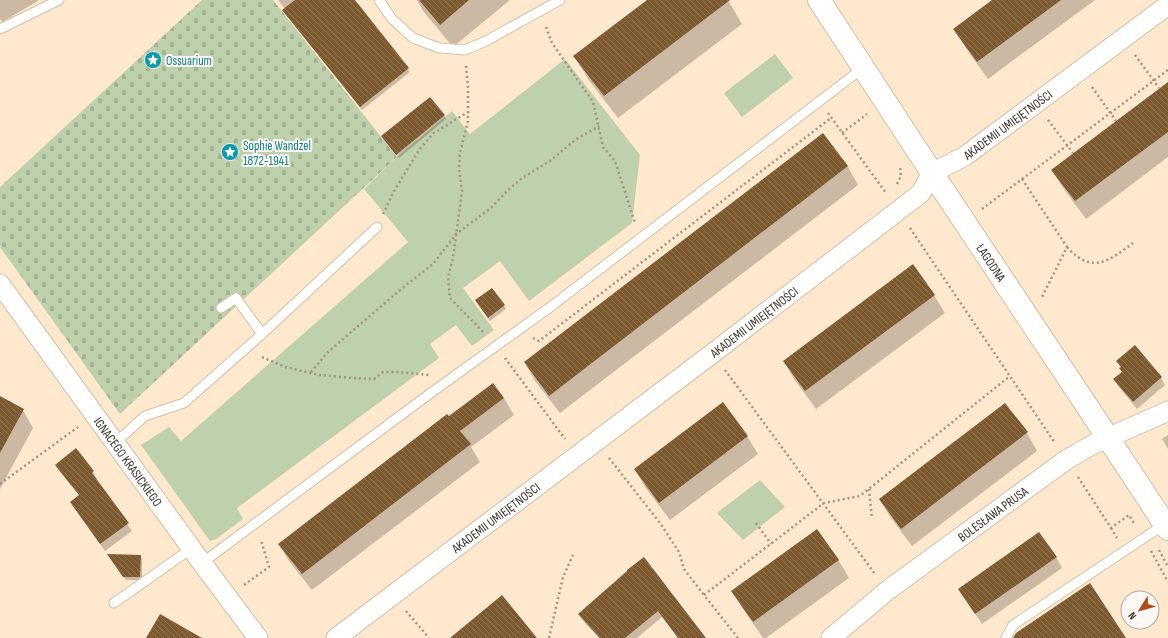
<svg xmlns="http://www.w3.org/2000/svg" width="1168" height="638" viewBox="0 0 1168 638" font-family="'Sofia Sans Condensed',sans-serif">
	<style>
		.green { fill: #bfd0ad }
		.cemetery { fill: url(#cemetery-stones) }
		.shadow { fill: #0003 }
		.building { fill: url(#building-back-hatch) }
		.lines { fill: none; stroke-linecap: round; stroke-linejoin: round }
		.service-casing { stroke: #d4bfa6; stroke-width: 11 }
		.minor-casing { stroke: #d4bfa6; stroke-width: 21 }
		.tertiary-casing { stroke: #d4bfa6; stroke-width: 24 }
		.path { stroke: #a39380; stroke-width: 2.5; stroke-dasharray: 2 3; stroke-linecap: butt }
		.service { stroke: #fff; stroke-width: 9 }
		.minor { stroke: #fff; stroke-width: 19 }
		.tertiary { stroke: #fff; stroke-width: 22 }
		.labels { text-anchor: middle; stroke-width: 4; stroke-linejoin: round; paint-order: stroke }
		.culture-label { font-size: 13px; fill: #0d838f; stroke: #fdf8f3; text-anchor: start }
		.street-label { font-size: 13px; fill: #372e25; stroke: #fdf8f3 }
	</style>
	<defs>
		<pattern id="cemetery-stones" width="16" height="16" patternUnits="userSpaceOnUse"><rect width="16" height="16" fill="#bfd0ad"/><path d="M2 7V4a2 2 0 0 1 4 0v3zM10 15v-3a2 2 0 0 1 4 0v3z" fill="#a5b395"/></pattern>
		<pattern id="building-back-hatch" width="6" height="6" patternUnits="userSpaceOnUse"><rect width="6" height="6" fill="#7c592e"/><path d="M-1 5l2 2M0 0l6 6M5-1l2 2" fill="none" stroke="#8e7352"/></pattern>
	</defs>
	<rect width="100%" height="100%" fill="#fee8ce"/>
	<path class="green" d="M775 54 793 78 742 117 724 93Z
		M565 59 640 155 632 223 529 301 500 261 463 288 494 330 472 346 456 325 430 344 439 358 237 508 243 519 216 539 210 541 141 445 169 427 181 441 408 242 364 189 397 157 452 111 470 134Z
		M760 480 785 507 743 540 717 513Z"/>
	<path class="cemetery" d="M202 0H273L397 157 120 414 0 247V187Z"/>
	<path class="shadow" d="M0 0H38V1L2 22 0 19Z
		M278 0H354L410 72 362 110 286 14 285 9Z
		M417 0H510L453 47 423 11Z
		M649 0H728L742 24 618 118 588 79 575 56Z
		M994 0H1095L988 79 965 47 954 29Z
		M1168 83V157L1086 219 1063 188 1052 170Z
		M444 115 446 119 399 158 384 140Z
		M823 134 848 167 858 185 560 413 535 381 525 363Z
		M492 289 506 309 490 321 478 304Z
		M934 295 945 313 816 409 794 379 784 361Z
		M1135 347 1161 378 1165 385 1137 409 1119 387 1114 379 1123 373 1121 368 1118 361Z
		M0 398 23 410 33 428 0 489Z
		M504 398 514 415 471 447 480 462 312 590 289 561 279 544 449 417Z
		M1005 404 1027 433 1037 451 912 546 891 518 880 500Z
		M1168 435V449L1162 439Z
		M747 436 758 454 670 520 645 487 635 469Z
		M76 450 93 472 97 479 96 480 132 531 105 551 71 503 80 496 61 473 57 465Z
		M817 530 839 561 849 578 766 638H763L743 609 732 591Z
		M140 556 142 559V580H126L110 557Z
		M1056 557 1062 568 982 624 959 589Z
		M629 571 704 638H678L662 617 637 638H599L584 622 580 615Z"/>
	<path class="building" d="M295 0H355L409 68 360 107 282 10Z
		M419 0H469L440 25Z
		M647 0H730L604 96 573 56Z
		M992 0H1061L977 62 953 29Z
		M1168 82V132L1075 201 1051 170Z
		M430 97 445 115 396 155 381 136Z
		M823 133 848 166 549 396 524 362Z
		M913 264 935 295 805 391 783 361Z
		M492 288 505 305 488 318 475 300Z
		M1135 345 1162 377 1133 402 1113 379 1122 372 1119 368 1121 367 1116 361Z
		M493 383 504 398 460 431 471 444 302 574 278 544 447 414 449 416Z
		M0 396 24 409 0 453Z
		M723 402 748 436 659 503 634 469Z
		M1005 403 1028 432 901 529 879 499Z
		M76 448 94 471 92 473 129 523 100 544 70 502 79 495 55 465Z
		M817 529 839 560 753 622 731 591Z
		M1039 532 1057 557 975 614 958 589Z
		M107 554 141 555 140 577H123Z
		M644 557 706 638H678L658 611 625 638H600L578 614 627 571V570Z
		M1090 583 1126 638H1013L1016 633Z
		M502 595 537 638H450Z
		M160 614 202 638H146Z"/>
	<g class="lines">
		<defs>
			<path id="service" d="M379 0 392 19 413 38 439 48 465 50 486 41 560 0
				M0 29 59 0
				M221 308 236 298 262 334
				M115 443 145 416 184 403 262 334 377 227
				M202 563 428 395 549 308 863 68
				M114 603 192 548
				M1006 638 1013 625 1165 524"/>
			<g id="minor">
				<path id="s1" d="M0 284 202 563 258 638"/>
				<path id="s2" d="M336 638 713 353 899 210 921 193 932 173 965 156 1168 5"/>
				<path id="s3" d="M831 638 888 590 1066 460 1092 445 1168 411"/>
			</g>
			<g id="tertiary">
				<path id="s4" d="M819 0 932 173 1081 397 1168 529"/>
			</g>
		</defs>
		<use href="#service" class="service-casing"/>
		<use href="#minor" class="minor-casing"/>
		<use href="#tertiary" class="tertiary-casing"/>
		<path class="path" d="M546 27 552 43 593 102 603 147 615 161 635 223
			M1135 55 1159 88
			M466 66 468 88V121L460 153 459 168 462 191 453 258 448 277 450 298 485 334
			M1092 87 1116 121
			M828 113 886 193
			M1048 120 1073 153
			M842 133 867 114
			M1022 179 1067 247 1042 297
			M897 184 901 176 900 167
			M982 209 1168 70
			M383 214 393 193 419 150 434 133 468 112
			M910 228 1055 443
			M1067 247C1092 275 1109 261 1133 243
			M533 338 539 341 620 279 831 118
			M262 357 285 367 319 375 353 378 374 379 383 372H399L429 375
			M505 358 565 439
			M725 370 875 574
			M311 372 328 352 400 290 433 264 456 234 492 207 506 192 522 178 550 161 575 140 599 126
			M609 458 660 523 679 552 684 569 704 595
			M1078 477 1111 528 1129 515 1135 525
			M0 484 78 427
			M869 489 872 519
			M756 523 771 544
			M1111 528 1117 538
			M1159 550 1168 567
			M1151 551 1168 582
			M244 585 269 567 261 540
			M406 611 429 638
			M549 638 563 577 573 555
			M738 638 704 595 824 503 860 496 1010 376"/>
		<use href="#service" class="service"/>
		<use href="#minor" class="minor"/>
		<use href="#tertiary" class="tertiary"/>
	</g>
	<defs>
		<symbol id="sight-disc" viewBox="-11 -11 22 22"><circle r="9.5" fill="#0f9aa8" stroke="#fdf8f3"/><path d="M0-6L1.8-2.2L6-1.7L2.9 1.2L3.7 5.4L0 3.3L-3.7 5.4L-2.9 1.2L-6-1.7L-1.8-2.2Z" fill="#fff"/></symbol>
	</defs>
	<g fill-rule="evenodd">
		<use href="#sight-disc" x="143" y="50" width="20" height="20"/>
		<use href="#sight-disc" x="220" y="142" width="20" height="20"/>
	</g>
	<g class="labels">
		<g class="culture-label">
			<text x="166" y="65">Ossuarium</text>
			<text x="243" y="150">Sophie Wandzel<tspan x="243" dy="15">1872-1941</tspan></text>
		</g>
		<g class="street-label">
			<text dy="5" stroke="none"><textPath href="#s2" startOffset="848">AKADEMII UMIEJĘTNOŚCI</textPath></text>
			<text dy="5" stroke="none"><textPath href="#s4" startOffset="314">ŁAGODNA</textPath></text>
			<text dy="5" stroke="none"><textPath href="#s2" startOffset="524">AKADEMII UMIEJĘTNOŚCI</textPath></text>
			<text dy="5" stroke="none"><textPath href="#s1" startOffset="219">IGNACEGO KRASICKIEGO</textPath></text>
			<text dy="5" stroke="none"><textPath href="#s3" startOffset="204">BOLESŁAWA PRUSA</textPath></text>
			<text dy="5" stroke="none"><textPath href="#s2" startOffset="200">AKADEMII UMIEJĘTNOŚCI</textPath></text>
		</g>
	</g>
	<g transform="translate(1140 610) rotate(233)"><circle r="19" fill="#fdf8f3" stroke="#aea7a1"/>
	<path d="M0-3L7 15L0 10L-7 15Z" fill="#b04b1e"/>
	<text y="-6" font-size="11" font-weight="bold" text-anchor="middle" fill="#372e25">N</text>
	</g>
</svg>
